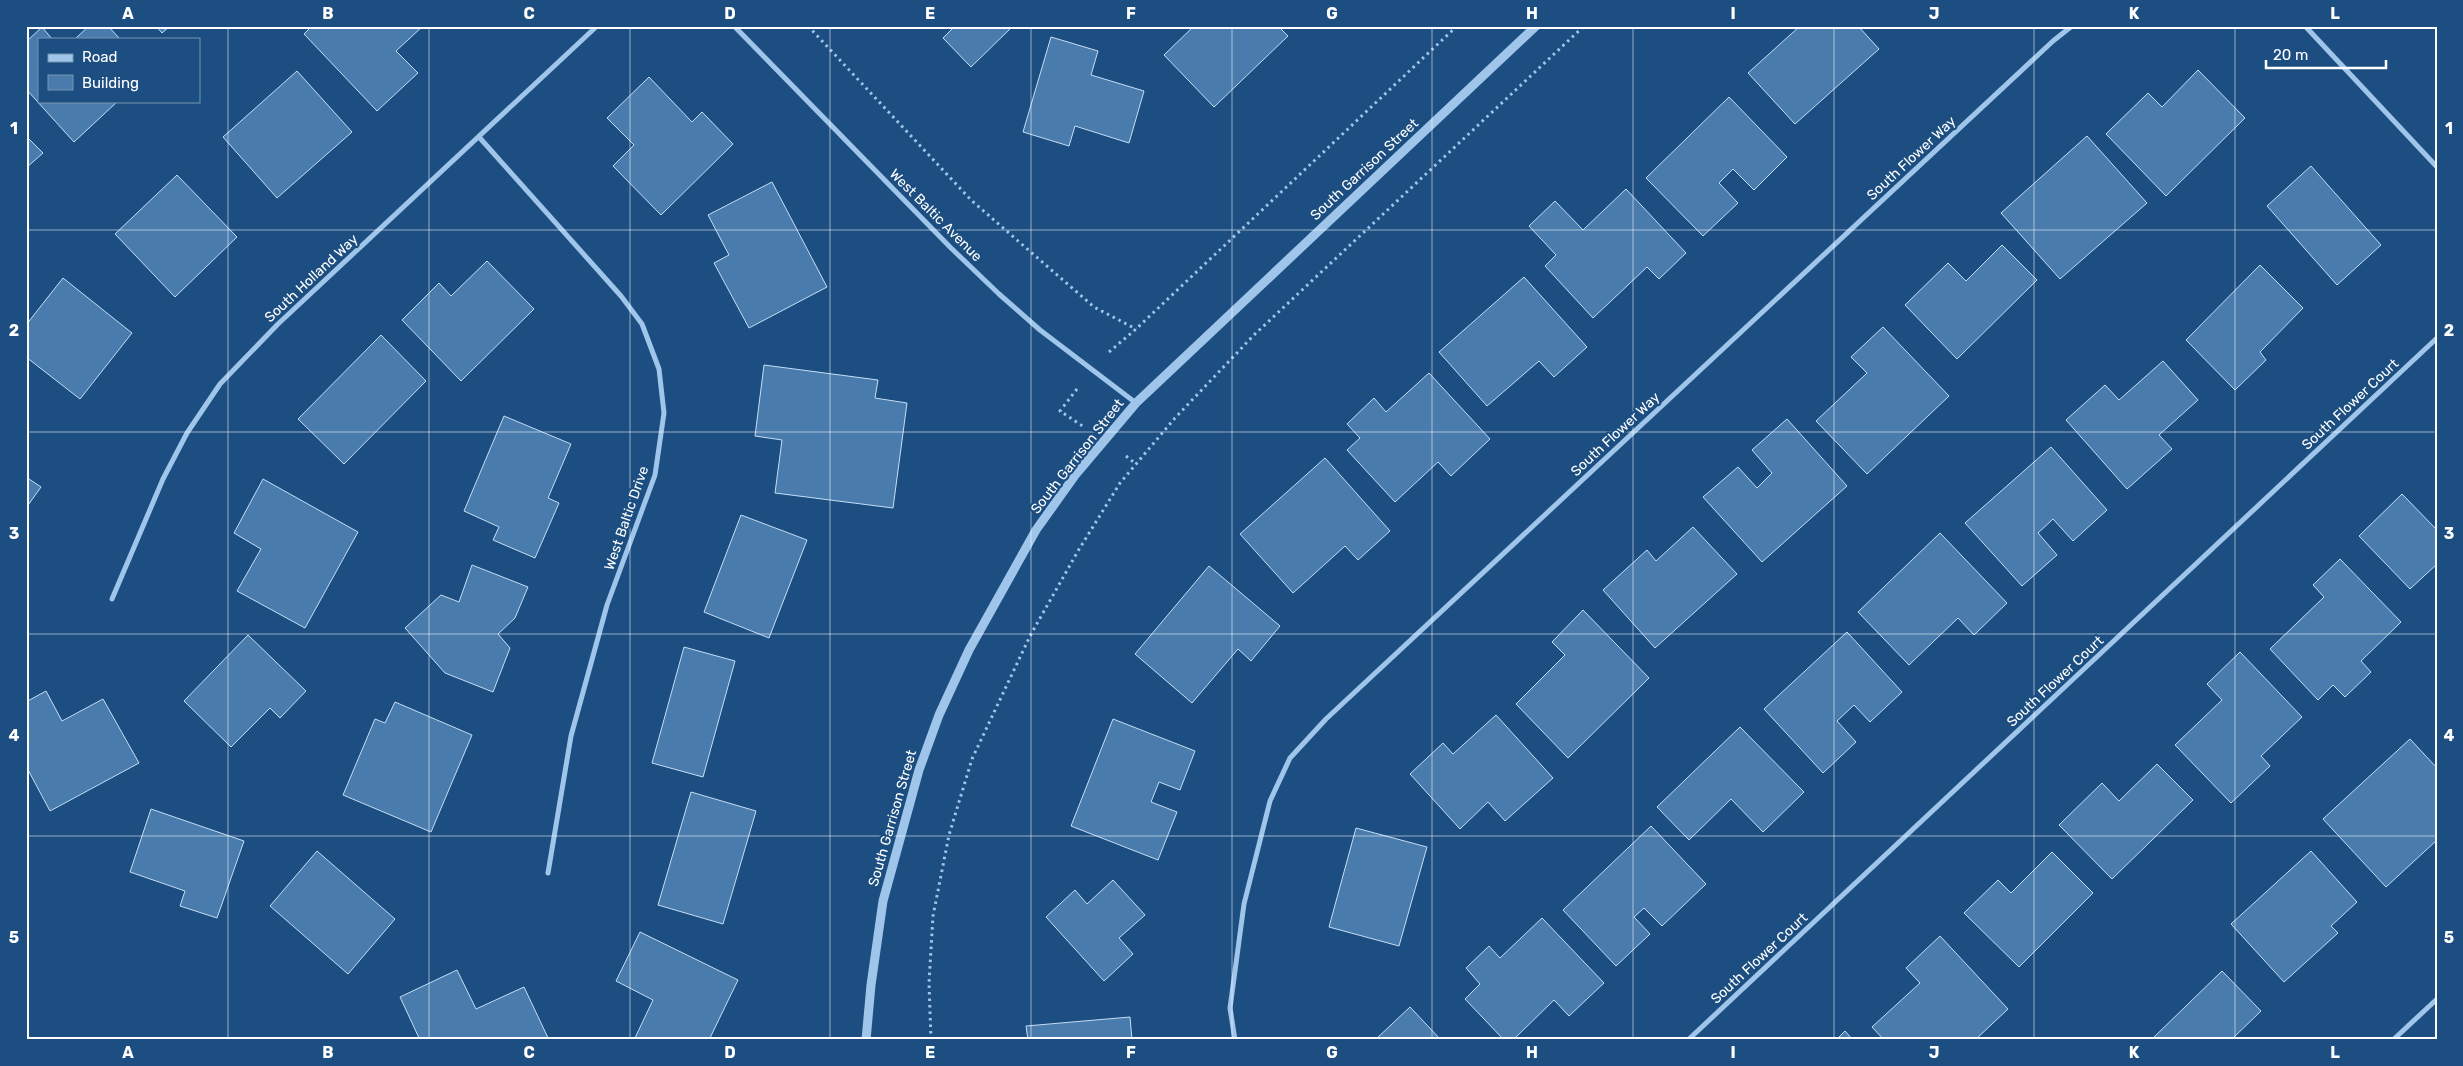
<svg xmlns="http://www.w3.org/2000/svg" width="2463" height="1066" viewBox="0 0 2463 1066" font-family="Rubik,sans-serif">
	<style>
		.building { fill: #497bac; stroke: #c5def7 }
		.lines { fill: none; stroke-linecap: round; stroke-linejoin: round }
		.path { stroke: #a0c5ea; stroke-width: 3; stroke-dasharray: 2.5 4; stroke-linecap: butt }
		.minor { stroke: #a0c5ea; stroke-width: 5 }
		.tertiary { stroke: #a0c5ea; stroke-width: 9 }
		.grid { fill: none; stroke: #fff; stroke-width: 1; stroke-opacity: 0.55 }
		.labels { text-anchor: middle; stroke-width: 4.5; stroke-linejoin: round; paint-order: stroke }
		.street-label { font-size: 14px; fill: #fff; stroke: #1c4e81 }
		.neatline { fill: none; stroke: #fff; stroke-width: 2 }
		.grid-label { font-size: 16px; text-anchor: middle; font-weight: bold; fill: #fff }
	</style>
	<rect width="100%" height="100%" fill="#1c4e81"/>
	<path class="building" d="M89 26H108L120 39H75Z
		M156 26H170L162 33Z
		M312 26H423L396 51 418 73 377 111 304 34Z
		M955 26H1013L971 67 943 38Z
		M1194 26H1278L1288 36 1214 107 1164 55Z
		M1800 26H1858L1879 49 1795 124 1748 73Z
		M42 27 52 39H39V101H118L74 142 26 89V42Z
		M1051 37 1098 51 1091 75 1144 91 1129 143 1075 126 1069 146 1023 132Z
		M2198 70 2245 118 2166 196 2106 134 2148 93 2162 107Z
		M297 71 352 132 277 198 223 137Z
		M649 77 692 122 702 112 733 144 661 215 613 166 634 145 607 118Z
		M1729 97 1787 157 1754 190 1733 169 1719 183 1738 203 1703 236 1646 178Z
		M26 136 43 153 26 168Z
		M2087 136 2147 203 2060 279 2001 213Z
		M2311 166 2381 245 2337 285 2267 206Z
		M177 175 237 237 175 297 115 234Z
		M772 182 827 287 749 328 714 263 729 255 708 215Z
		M1626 189 1686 253 1659 279 1647 267 1593 318 1545 266 1556 255 1529 226 1555 201 1583 230Z
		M2002 245 2037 280 1957 359 1905 305 1948 263 1966 281Z
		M487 261 534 309 461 381 402 320 439 283 451 296Z
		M2260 265 2303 308 2260 352 2266 360 2235 390 2186 340Z
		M1524 277 1587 347 1554 377 1539 361 1487 406 1439 352Z
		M63 278 132 333 80 399 26 357V325Z
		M1883 327 1949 396 1867 474 1816 421 1867 373 1851 357Z
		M381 335 426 381 344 464 298 419Z
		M2163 361 2198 400 2159 435 2172 449 2127 489 2066 420 2105 385 2119 400Z
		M764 365 878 380 875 398 907 403 893 508 775 493 782 440 755 436Z
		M1429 373 1490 439 1451 476 1438 462 1395 502 1347 450 1360 438 1347 424 1374 398 1386 412Z
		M504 416 571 444 548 498 559 503 535 558 493 540 499 527 464 511Z
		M1787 419 1847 486 1762 562 1703 497 1738 467 1757 488 1772 473 1752 450Z
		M2051 447 2107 510 2073 541 2053 519 2038 533 2057 555 2022 586 1965 523Z
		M1325 458 1390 531 1358 560 1345 546 1293 593 1240 534Z
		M26 477 41 487 26 508Z
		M263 479 358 532 305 628 237 591 261 549 234 533Z
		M2402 494 2437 530V564L2410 589 2359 536Z
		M741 515 807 540 769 638 704 612Z
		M1693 527 1737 574 1655 648 1603 590 1647 550 1656 561Z
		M1940 533 2007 603 1974 635 1958 618 1909 665 1858 612Z
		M2340 559 2401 622 2361 661 2371 672 2345 697 2333 685 2318 700 2270 649 2324 597 2313 585Z
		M472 565 528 587 515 618 498 634 510 648 493 692 445 673 405 628 441 595 459 602Z
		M1209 566 1280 626 1251 661 1238 649 1192 703 1135 654Z
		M1583 610 1649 678 1568 758 1516 704 1565 655 1552 642Z
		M1847 632 1902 692 1870 722 1854 705 1837 721 1856 742 1823 773 1764 709Z
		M248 635 306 691 280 718 270 708 231 747 184 701Z
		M684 647 735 661 703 777 652 763Z
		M2240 652 2302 717 2261 756 2270 766 2231 803 2175 745 2222 700 2207 684Z
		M46 691 62 721 103 699 139 763 50 811 26 766V702Z
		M395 702 472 735 431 832 343 795 375 719 385 723Z
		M1496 715 1553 778 1505 821 1488 802 1460 829 1410 774 1443 743 1453 754Z
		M1113 719 1195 751 1180 790 1159 782 1151 802 1177 812 1158 860 1071 826Z
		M1740 727 1804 792 1763 832 1731 799 1689 840 1657 807Z
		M2410 739 2437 768V840L2386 887 2323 819Z
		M2157 764 2193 800 2112 879 2059 825 2102 783 2119 801Z
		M691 792 756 811 723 924 658 905Z
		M151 809 244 841 217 918 180 906 185 891 130 872Z
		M1651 826 1706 884 1662 926 1644 908 1634 917 1650 934 1616 966 1563 910Z
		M1356 828 1427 847 1399 946 1329 927Z
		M317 851 395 919 348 974 270 906Z
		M2311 851 2357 902 2331 926 2338 933 2284 982 2231 924Z
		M2052 852 2093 893 2019 967 1964 913 1998 880 2011 893Z
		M1113 880 1145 915 1119 938 1133 954 1104 981 1046 917 1075 890 1087 904Z
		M1542 918 1604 983 1569 1016 1554 1000 1513 1040H1504L1465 999 1480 984 1466 968 1489 946 1500 958Z
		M640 932 738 980 709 1040H634L653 1000 616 981Z
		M1940 936 2008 1009 1975 1040H1884L1872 1027 1920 983 1906 968Z
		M457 970 476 1009 524 987 549 1040H420L400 997Z
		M2222 971 2261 1011 2231 1040H2151Z
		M1410 1007 1441 1040H1375Z
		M1130 1017 1132 1040H1028L1026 1026Z
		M1845 1031 1853 1040H1836Z"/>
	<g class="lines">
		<path class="path" d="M808 26 971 200 1094 307 1136 329
			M1109 352 1136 329 1457 26
			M1077 389 1060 411 1084 427
			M1126 456 1136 464
			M931 1040 929 983 933 916 949 835 972 759 1030 636 1078 551 1120 483 1175 418 1254 335 1584 26"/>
		<path class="minor" d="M734 26 951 248 999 294 1040 330 1136 403
			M2305 26 2437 167
			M479 137 621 296 642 324 659 369 664 413 655 475 607 605 571 736 548 873
			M112 599 163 479 187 433 220 384 278 324 597 26
			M1235 1040 1230 1008 1244 904 1270 801 1290 758 1326 719 2053 41 2072 26
			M1688 1040 2437 338
			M2393 1040 2437 999"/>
		<path class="tertiary" d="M866 1040 871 985 883 901 919 770 939 715 969 650 1036 530 1076 474 1136 403 1536 26"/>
	</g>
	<path class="grid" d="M228 26V1040M429 26V1040M630 26V1040M830 26V1040M1031 26V1040M1232 26V1040M1432 26V1040M1633 26V1040M1834 26V1040M2034 26V1040M2235 26V1040M26 230H2437M26 432H2437M26 634H2437M26 836H2437"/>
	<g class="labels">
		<g class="street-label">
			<text transform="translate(1911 158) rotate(-43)" y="5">South Flower Way</text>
			<text transform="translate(1364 169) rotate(-43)" y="5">South Garrison Street</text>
			<text transform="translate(936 215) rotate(45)" y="5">West Baltic Avenue</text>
			<text transform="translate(311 278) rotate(-43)" y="5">South Holland Way</text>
			<text transform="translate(2350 404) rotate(-43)" y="5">South Flower Court</text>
			<text transform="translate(1615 434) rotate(-43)" y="5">South Flower Way</text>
			<text transform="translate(1077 456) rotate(-52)" y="5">South Garrison Street</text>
			<text transform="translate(626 518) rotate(-71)" y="5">West Baltic Drive</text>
			<text transform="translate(2055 681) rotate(-43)" y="5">South Flower Court</text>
			<text transform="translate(892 818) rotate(-74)" y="5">South Garrison Street</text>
			<text transform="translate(1759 958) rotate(-43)" y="5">South Flower Court</text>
		</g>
	</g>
	<rect width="2463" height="1066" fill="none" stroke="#1c4e81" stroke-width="55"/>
	<rect x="38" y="38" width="162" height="65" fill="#1c4e81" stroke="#7795b3"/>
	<rect x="48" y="54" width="25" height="8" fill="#a0c5ea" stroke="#7795b3"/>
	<text x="82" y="62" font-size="15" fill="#ffffff">Road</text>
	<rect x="48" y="75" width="25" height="15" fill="#497bac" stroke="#7795b3"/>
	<text x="82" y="88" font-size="15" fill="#ffffff">Building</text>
	<path d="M2266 60v8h120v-8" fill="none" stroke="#ffffff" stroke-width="2.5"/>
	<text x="2273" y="60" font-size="15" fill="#ffffff" stroke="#1c4e81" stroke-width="4" paint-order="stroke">20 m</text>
	<rect x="28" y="28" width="2408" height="1010" class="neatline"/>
	<g class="grid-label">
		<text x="128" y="19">A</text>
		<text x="328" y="19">B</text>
		<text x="529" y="19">C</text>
		<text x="730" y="19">D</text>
		<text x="930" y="19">E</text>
		<text x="1131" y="19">F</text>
		<text x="1332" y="19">G</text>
		<text x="1532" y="19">H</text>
		<text x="1733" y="19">I</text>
		<text x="1934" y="19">J</text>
		<text x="2134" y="19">K</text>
		<text x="2335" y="19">L</text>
		<text x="14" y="134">1</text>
		<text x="2449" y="134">1</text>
		<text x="14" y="336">2</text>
		<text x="2449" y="336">2</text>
		<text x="14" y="539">3</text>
		<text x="2449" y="539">3</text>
		<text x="14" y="741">4</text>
		<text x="2449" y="741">4</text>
		<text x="14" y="943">5</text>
		<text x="2449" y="943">5</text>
		<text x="128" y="1058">A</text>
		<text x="328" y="1058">B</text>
		<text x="529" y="1058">C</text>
		<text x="730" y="1058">D</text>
		<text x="930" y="1058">E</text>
		<text x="1131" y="1058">F</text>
		<text x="1332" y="1058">G</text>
		<text x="1532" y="1058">H</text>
		<text x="1733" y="1058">I</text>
		<text x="1934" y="1058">J</text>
		<text x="2134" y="1058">K</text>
		<text x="2335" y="1058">L</text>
	</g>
</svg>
